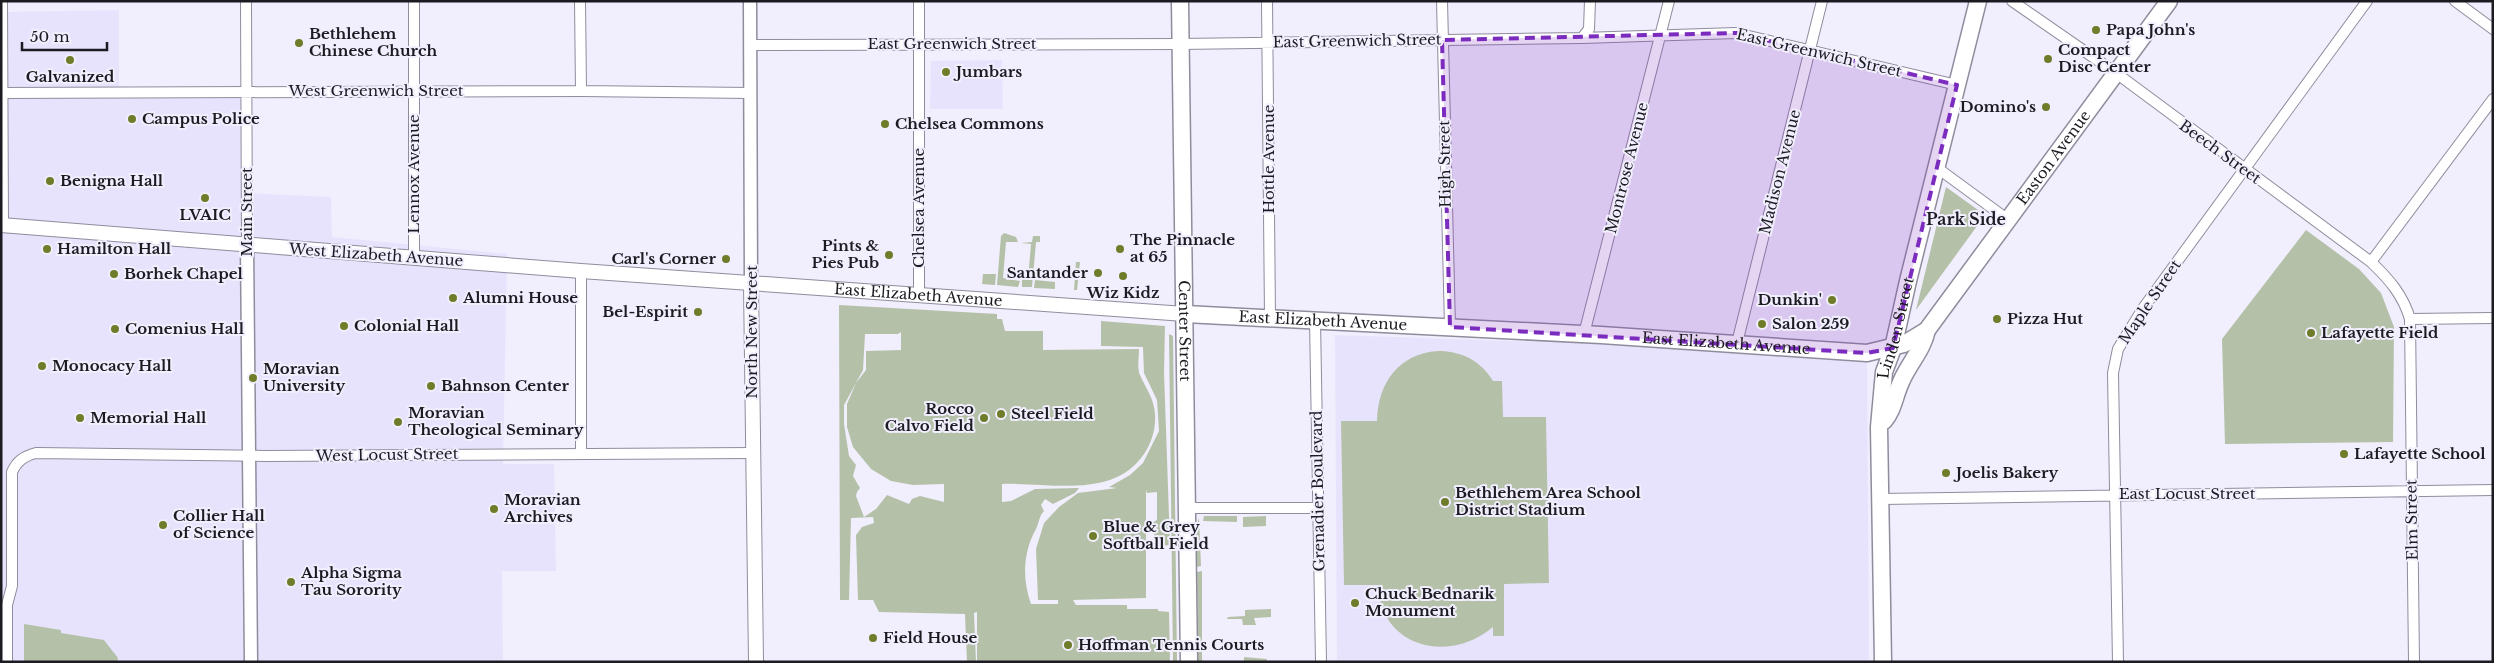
<svg xmlns="http://www.w3.org/2000/svg" width="2494" height="663" viewBox="0 0 2494 663" font-family="'Libre Baskerville',serif">
	<style>
		.built { fill: #e8e3fd }
		.green { fill: #b4c1a8; fill-rule: evenodd }
		.lines { fill: none; stroke-linecap: round; stroke-linejoin: round }
		.minor-casing { stroke: #8f8c9d; stroke-width: 12 }
		.tertiary-casing { stroke: #8f8c9d; stroke-width: 15 }
		.secondary-casing { stroke: #8f8c9d; stroke-width: 16 }
		.primary-casing { stroke: #8f8c9d; stroke-width: 19 }
		.minor { stroke: #fff; stroke-width: 10 }
		.tertiary { stroke: #fff; stroke-width: 12 }
		.secondary { stroke: #fff; stroke-width: 14 }
		.primary { stroke: #fff; stroke-width: 16 }
		.marked { fill: #7b2cbf; fill-opacity: 0.2; stroke: #7b2cbf; stroke-width: 4; stroke-dasharray: 10 6; stroke-linejoin: round }
		.poi-dot { fill: #6f7c29; stroke: #f1eefd; stroke-width: 2 }
		.labels { text-anchor: middle; stroke-width: 4; stroke-linejoin: round; paint-order: stroke }
		.poi-label { font-size: 15px; font-weight: bold; fill: #1c1b22; stroke: #f1eefd; text-anchor: start }
		.street-label { font-size: 15px; fill: #1c1b22; stroke: #f1eefd }
		.neighbourhood-label { font-size: 16px; font-weight: bold; fill: #1c1b22; stroke: #f1eefd }
	</style>
	<rect width="100%" height="100%" fill="#f1eefd"/>
	<path class="built" d="M119 10V92H247L245 193 331 197 332 237 507 254 503 464H554L556 571H502L503 662H1L2 12Z
		M1002 60 1003 109H930L931 61Z
		M1335 335 1867 353 1869 662H1337Z"/>
	<path class="green" d="M1946 187 1985 215 1916 310Z
		M2306 230 2359 269 2381 293 2394 327 2393 442 2225 444 2222 339Z
		M1004 233 1016 237 1018 242H1006L1003 278 1020 281 1018 287 997 285 1001 236Z
		M1033 236H1040V242H1036L1032 287H1022V279L1028 280 1031 244 1021 243 1032 242Z
		M1076 262H1080L1077 290H1074Z
		M983 274H996L995 285 982 284Z
		M1035 280 1055 282V289L1034 288Z
		M839 305 997 314V319H1002L1005 331H1043V350L1139 349C1139 356 1137 369 1140 375 1146 389 1154 398 1155 414 1156 428 1152 442 1144 454 1113 500 1049 482 1002 484V502L1011 501 1035 489 1079 488 1075 493 1053 504 1045 499 1041 505 1044 511C1039 516 1039 523 1036 529 1023 552 1022 579 1031 604H1058V600H1038L1036 549 1044 523 1059 507 1078 493 1117 488 1109 487 1130 475 1143 463 1159 431 1157 400 1144 373 1143 347 1101 346V321L1165 326 1164 372 1170 545 1159 546C1156 539 1151 530 1152 523L1157 520V492L1147 493 1146 490V598L1073 600 1076 605H1127V609H1158V611L1169 612 1170 662H977V612L974 613 976 662H967L965 614 879 612 873 600H858L856 535 862 527 874 523 873 517 851 518 849 600H840ZM901 332V350L866 351V370L856 383 847 404V427L853 447 871 469 891 481 913 485 944 484V502L920 496 912 499 909 504 887 495 876 509 864 517 856 496 857 492 860 488 853 476 856 465 849 456 844 424V405L863 370 865 334H898Z
		M1169 334 1173 336 1177 662H1173Z
		M1438 351C1462 351 1481 361 1493 381H1502L1503 417H1546L1549 583 1504 584V636H1493V627C1451 663 1381 650 1378 585H1344L1341 421H1377C1378 383 1398 354 1438 351Z
		M1204 516H1237V522L1203 521Z
		M1266 516V526L1243 527V517Z
		M1199 518 1201 566 1197 567V524Z
		M1202 571V662H1198L1197 572Z
		M1271 609V617L1254 618 1256 625H1243L1242 619H1227L1228 617 1245 616V610Z
		M24 624 61 630V633L104 640 118 658 117 662H24Z
		M1244 657 1267 659 1266 662H1240L1244 661Z"/>
	<g class="lines">
		<defs>
			<path id="minor" d="M2 1 3 225
				M246 1 247 245
				M414 1V258
				M580 1 581 91
				M919 1V295
				M1267 1 1270 317
				M1442 1 1450 327
				M2012 1 2116 73 2371 262C2389 279 2403 295 2410 319L2414 662
				M2455 1 2493 29
				M1582 38 1589 29 1590 1
				M750 45 1180 44 1582 38 1736 33 1957 85
				M1 93 581 91 750 93
				M1936 167 2007 219
				M2371 262 2493 99
				M581 271V453
				M2410 319 2493 318
				M1315 320 1321 662
				M1584 334 1669 1
				M1737 343 1822 1
				M1881 499 2493 490
				M1187 508H1319
				M7 662V605L12 586V472C17 461 24 456 36 453L266 456 753 453
				M2118 662 2113 373 2118 349 2144 307 2367 1"/>
			<path id="tertiary" d="M750 1 751 284
				M247 245 251 662"/>
			<g id="secondary">
				<path id="s1" d="M1 225 581 271 1185 314"/>
				<path d="M751 284 756 662"/>
			</g>
			<g id="primary">
				<path id="s2" d="M1180 1 1189 662"/>
				<path id="s3" d="M1185 314 1601 335 1867 353 1904 344 1927 330 2169 1"/>
				<path d="M1884 421C1893 411 1895 395 1901 382 1909 363 1923 350 1927 330"/>
				<path id="s4" d="M1883 662 1879 427 1884 372 1893 348 1908 281 1978 1"/>
			</g>
		</defs>
		<use href="#minor" class="minor-casing"/>
		<use href="#tertiary" class="tertiary-casing"/>
		<use href="#secondary" class="secondary-casing"/>
		<use href="#primary" class="primary-casing"/>
		<use href="#minor" class="minor"/>
		<use href="#tertiary" class="tertiary"/>
		<use href="#secondary" class="secondary"/>
		<use href="#primary" class="primary"/>
	</g>
	<path class="marked" d="M1736 33 1957 85 1893 348 1867 353 1450 327 1442 40Z"/>
	<g class="poi-dot">
		<circle cx="2096" cy="30" r="5"/>
		<circle cx="299" cy="43" r="5"/>
		<circle cx="2048" cy="59" r="5"/>
		<circle cx="70" cy="60" r="5"/>
		<circle cx="946" cy="72" r="5"/>
		<circle cx="2046" cy="107" r="5"/>
		<circle cx="132" cy="119" r="5"/>
		<circle cx="885" cy="124" r="5"/>
		<circle cx="50" cy="181" r="5"/>
		<circle cx="205" cy="198" r="5"/>
		<circle cx="47" cy="249" r="5"/>
		<circle cx="1120" cy="249" r="5"/>
		<circle cx="889" cy="255" r="5"/>
		<circle cx="726" cy="259" r="5"/>
		<circle cx="1098" cy="273" r="5"/>
		<circle cx="114" cy="274" r="5"/>
		<circle cx="1123" cy="276" r="5"/>
		<circle cx="453" cy="298" r="5"/>
		<circle cx="1832" cy="300" r="5"/>
		<circle cx="698" cy="312" r="5"/>
		<circle cx="1997" cy="319" r="5"/>
		<circle cx="1762" cy="324" r="5"/>
		<circle cx="344" cy="326" r="5"/>
		<circle cx="115" cy="329" r="5"/>
		<circle cx="2311" cy="333" r="5"/>
		<circle cx="42" cy="366" r="5"/>
		<circle cx="253" cy="378" r="5"/>
		<circle cx="431" cy="386" r="5"/>
		<circle cx="1001" cy="414" r="5"/>
		<circle cx="80" cy="418" r="5"/>
		<circle cx="984" cy="418" r="5"/>
		<circle cx="398" cy="422" r="5"/>
		<circle cx="2344" cy="454" r="5"/>
		<circle cx="1946" cy="473" r="5"/>
		<circle cx="1445" cy="502" r="5"/>
		<circle cx="494" cy="509" r="5"/>
		<circle cx="163" cy="525" r="5"/>
		<circle cx="1093" cy="536" r="5"/>
		<circle cx="291" cy="582" r="5"/>
		<circle cx="1355" cy="603" r="5"/>
		<circle cx="873" cy="638" r="5"/>
		<circle cx="1068" cy="645" r="5"/>
	</g>
	<g class="labels">
		<g class="poi-label">
			<text x="2106" y="35">Papa John's</text>
			<text x="309" y="39">Bethlehem<tspan x="309" dy="17">Chinese Church</tspan></text>
			<text x="2058" y="55">Compact<tspan x="2058" dy="17">Disc Center</tspan></text>
			<text x="956" y="77">Jumbars</text>
			<text x="70" y="82" text-anchor="middle">Galvanized</text>
			<text x="2036" y="112" text-anchor="end">Domino's</text>
			<text x="142" y="124">Campus Police</text>
			<text x="895" y="129">Chelsea Commons</text>
			<text x="60" y="186">Benigna Hall</text>
			<text x="205" y="220" text-anchor="middle">LVAIC</text>
			<text x="1130" y="245">The Pinnacle<tspan x="1130" dy="17">at 65</tspan></text>
			<text x="879" y="251" text-anchor="end">Pints &amp;<tspan x="879" dy="17">Pies Pub</tspan></text>
			<text x="57" y="254">Hamilton Hall</text>
			<text x="716" y="264" text-anchor="end">Carl's Corner</text>
			<text x="1088" y="278" text-anchor="end">Santander</text>
			<text x="124" y="279">Borhek Chapel</text>
			<text x="1123" y="298" text-anchor="middle">Wiz Kidz</text>
			<text x="463" y="303">Alumni House</text>
			<text x="1822" y="305" text-anchor="end">Dunkin'</text>
			<text x="688" y="317" text-anchor="end">Bel-Espirit</text>
			<text x="2007" y="324">Pizza Hut</text>
			<text x="1772" y="329">Salon 259</text>
			<text x="354" y="331">Colonial Hall</text>
			<text x="125" y="334">Comenius Hall</text>
			<text x="2321" y="338">Lafayette Field</text>
			<text x="52" y="371">Monocacy Hall</text>
			<text x="263" y="374">Moravian<tspan x="263" dy="17">University</tspan></text>
			<text x="441" y="391">Bahnson Center</text>
			<text x="974" y="414" text-anchor="end">Rocco<tspan x="974" dy="17">Calvo Field</tspan></text>
			<text x="408" y="418">Moravian<tspan x="408" dy="17">Theological Seminary</tspan></text>
			<text x="1011" y="419">Steel Field</text>
			<text x="90" y="423">Memorial Hall</text>
			<text x="2354" y="459">Lafayette School</text>
			<text x="1956" y="478">Joelis Bakery</text>
			<text x="1455" y="498">Bethlehem Area School<tspan x="1455" dy="17">District Stadium</tspan></text>
			<text x="504" y="505">Moravian<tspan x="504" dy="17">Archives</tspan></text>
			<text x="173" y="521">Collier Hall<tspan x="173" dy="17">of Science</tspan></text>
			<text x="1103" y="532">Blue &amp; Grey<tspan x="1103" dy="17">Softball Field</tspan></text>
			<text x="301" y="578">Alpha Sigma<tspan x="301" dy="17">Tau Sorority</tspan></text>
			<text x="1365" y="599">Chuck Bednarik<tspan x="1365" dy="17">Monument</tspan></text>
			<text x="883" y="643">Field House</text>
			<text x="1078" y="650">Hoffman Tennis Courts</text>
		</g>
		<g class="street-label">
			<text transform="translate(1357 41) rotate(-1)" y="5">East Greenwich Street</text>
			<text x="952" y="49">East Greenwich Street</text>
			<text transform="translate(1819 53) rotate(13)" y="5">East Greenwich Street</text>
			<text x="376" y="96">West Greenwich Street</text>
			<text transform="translate(2220 152) rotate(36)" y="5">Beech Street</text>
			<text dy="5" stroke="none"><textPath href="#s3" startOffset="962">Easton Avenue</textPath></text>
			<text transform="translate(1269 159) rotate(-90)" y="5">Hottle Avenue</text>
			<text transform="translate(1445 164) rotate(-91)" y="5">High Street</text>
			<text transform="translate(1627 168) rotate(-76)" y="5">Montrose Avenue</text>
			<text transform="translate(1780 172) rotate(-76)" y="5">Madison Avenue</text>
			<text transform="translate(414 174) rotate(-90)" y="5">Lennox Avenue</text>
			<text transform="translate(919 208) rotate(-90)" y="5">Chelsea Avenue</text>
			<text transform="translate(247 212) rotate(-90)" y="5">Main Street</text>
			<text transform="translate(376 255) rotate(4)" y="5">West Elizabeth Avenue</text>
			<text dy="5" stroke="none"><textPath href="#s1" startOffset="920">East Elizabeth Avenue</textPath></text>
			<text transform="translate(2150 302) rotate(-56)" y="5">Maple Street</text>
			<text dy="5" stroke="none"><textPath href="#s3" startOffset="138">East Elizabeth Avenue</textPath></text>
			<text dy="5" stroke="none"><textPath href="#s4" startOffset="336">Linden Street</textPath></text>
			<text dy="5" stroke="none"><textPath href="#s2" startOffset="330">Center Street</textPath></text>
			<text transform="translate(752 332) rotate(-90)" y="5">North New Street</text>
			<text dy="5" stroke="none"><textPath href="#s3" startOffset="542">East Elizabeth Avenue</textPath></text>
			<text transform="translate(387 455) rotate(-1)" y="5">West Locust Street</text>
			<text transform="translate(1318 491) rotate(-91)" y="5">Grenadier Boulevard</text>
			<text x="2187" y="499">East Locust Street</text>
			<text transform="translate(2412 520) rotate(-91)" y="5">Elm Street</text>
		</g>
		<g class="neighbourhood-label">
			<text x="1966" y="225">Park Side</text>
		</g>
	</g>
	<rect width="2494" height="663" fill="none" stroke="#1c1b22" stroke-width="5"/>
	<path d="M22 42v8h85v-8" fill="none" stroke="#1c1b22" stroke-width="2.5"/>
	<text x="30" y="42" font-size="15" fill="#1c1b22" stroke="#f1eefd" stroke-width="4" paint-order="stroke">50 m</text>
</svg>
